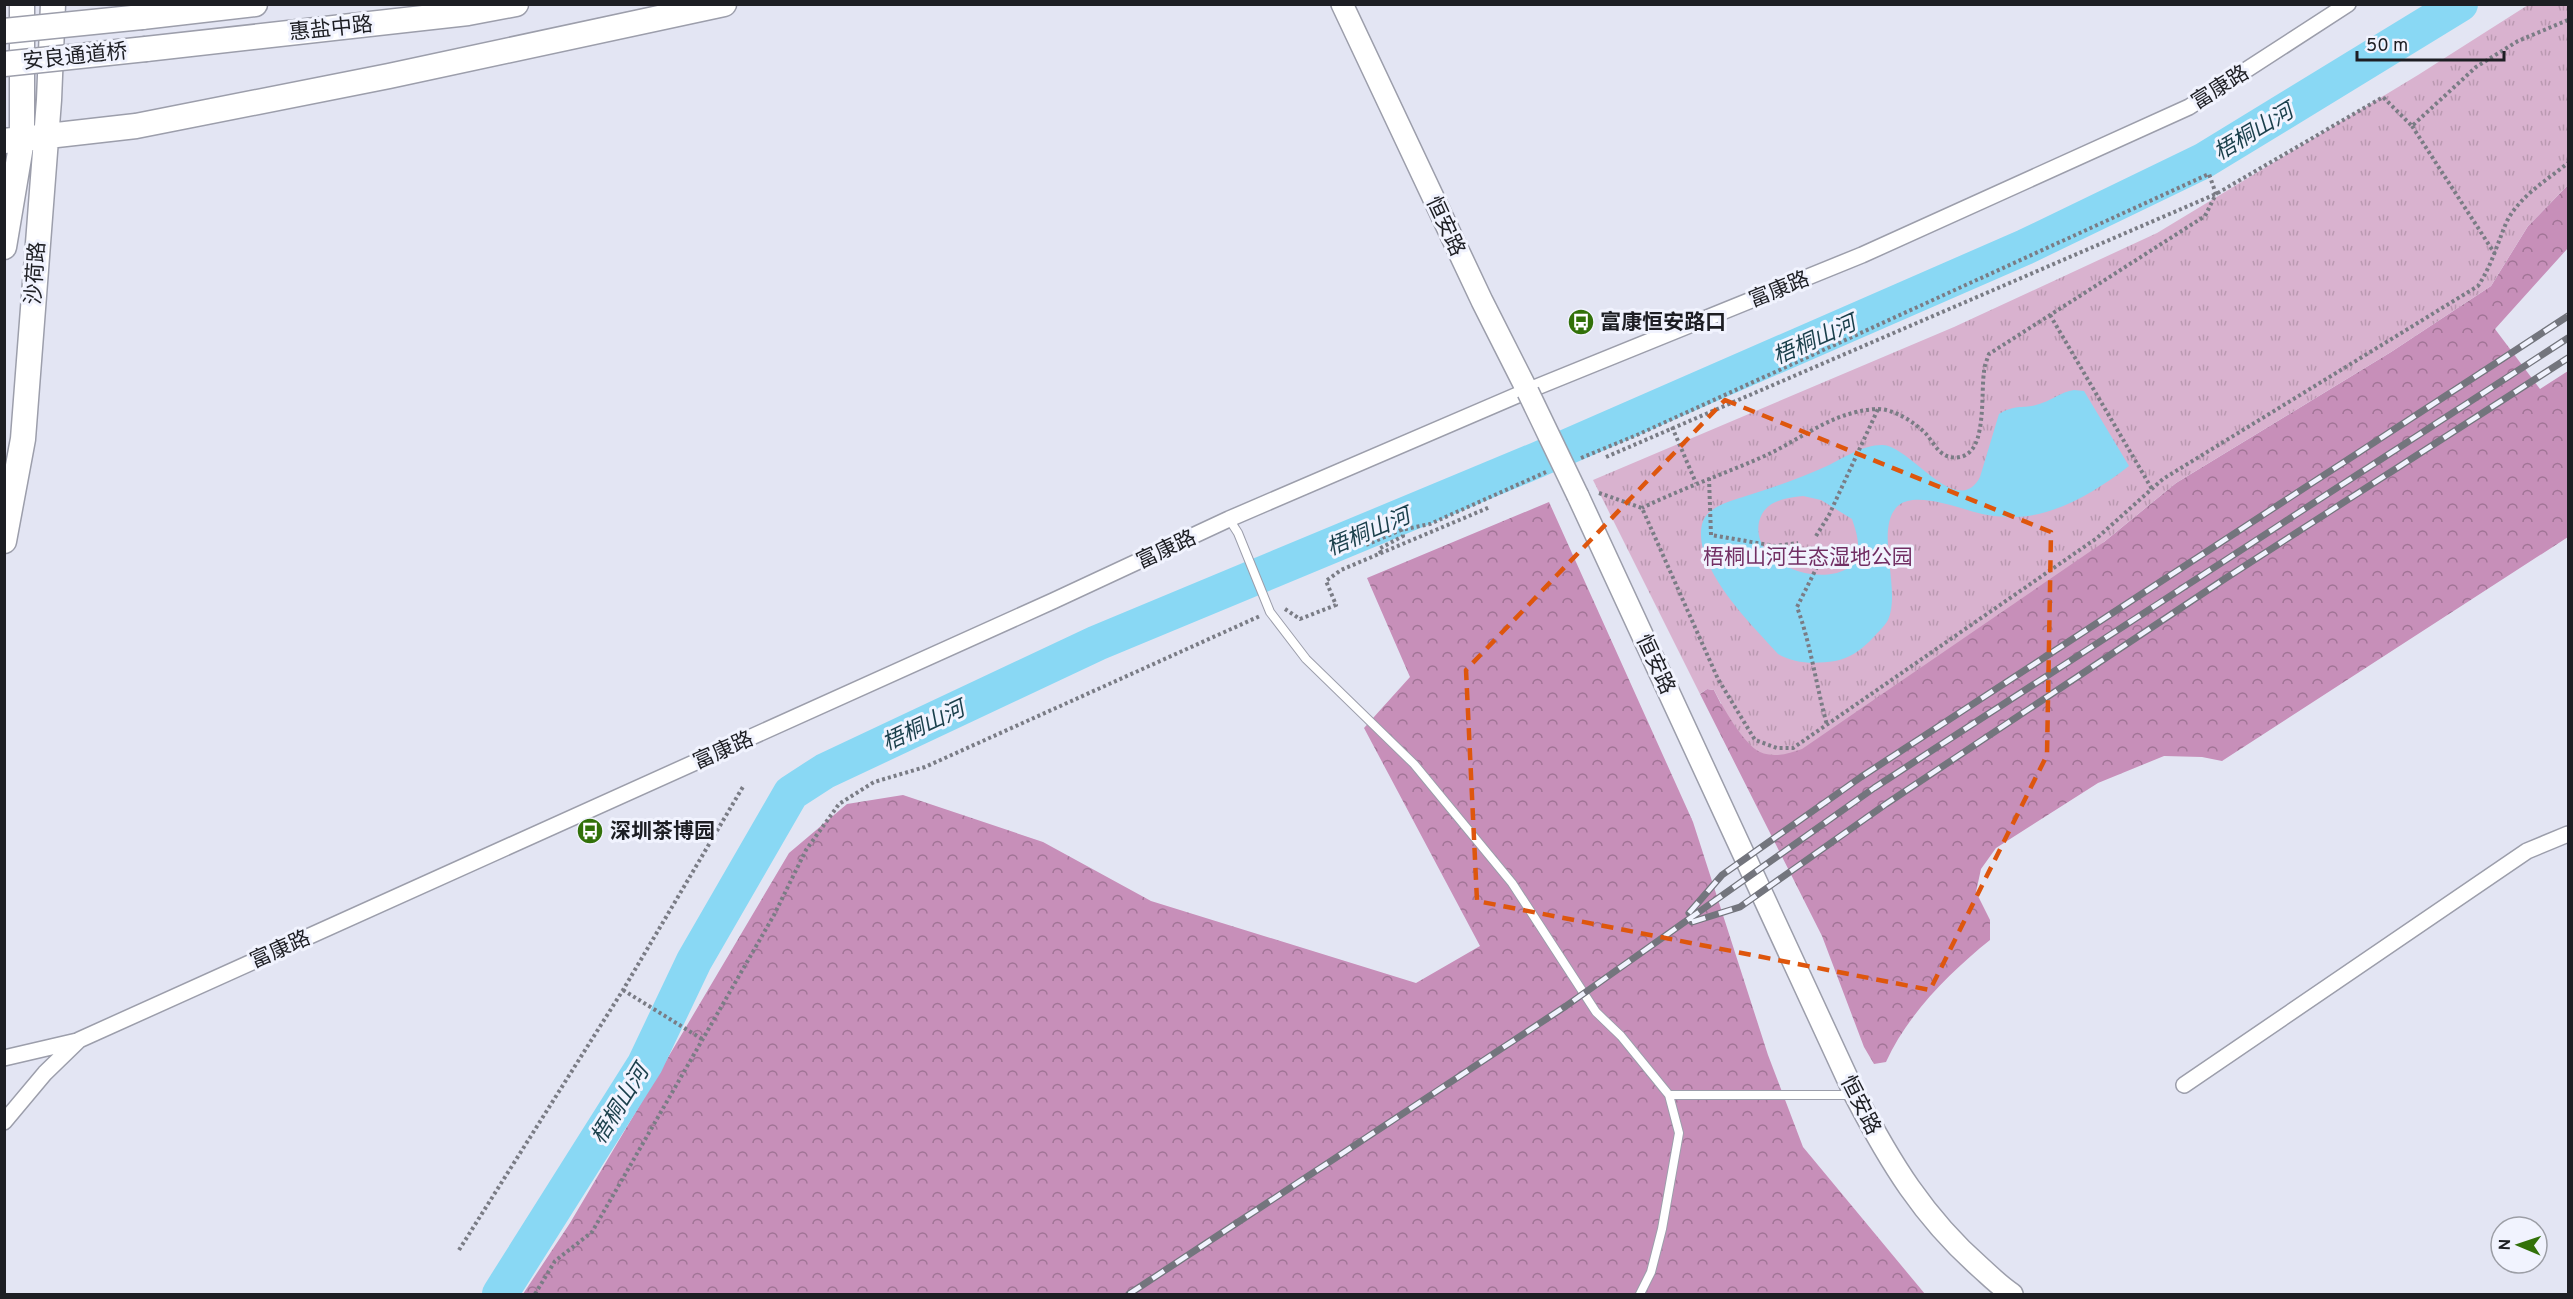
<svg xmlns="http://www.w3.org/2000/svg" width="2573" height="1299" viewBox="0 0 2573 1299" font-family="Overpass,'Noto Sans SC',sans-serif">
	<style>
		.forest { fill: url(#forest-crowns) }
		.park { fill: url(#park-tufts) }
		.water { fill: #89d8f4; fill-rule: evenodd }
		.lines { fill: none; stroke-linecap: round; stroke-linejoin: round }
		.river { stroke: #89d8f4; stroke-width: 36 }
		.lane-casing { stroke: #9c9eab; stroke-width: 10 }
		.street-casing { stroke: #9c9eab; stroke-width: 18 }
		.secondary-casing { stroke: #9c9eab; stroke-width: 24 }
		.primary-casing { stroke: #9c9eab; stroke-width: 27 }
		.path { stroke: #7a7c85; stroke-width: 4; stroke-dasharray: 3 3; stroke-linecap: butt }
		.lane { stroke: #fff; stroke-width: 8 }
		.street { stroke: #fff; stroke-width: 15 }
		.secondary { stroke: #fff; stroke-width: 21 }
		.primary { stroke: #fff; stroke-width: 24 }
		.rail-casing { stroke: #73757d; stroke-width: 7 }
		.rail { stroke: #f1f3fe; stroke-width: 4.5; stroke-dasharray: 14; stroke-linecap: butt }
		.secondary-bridge-casing { stroke: #9c9eab; stroke-width: 24; stroke-linecap: butt }
		.primary-bridge-casing { stroke: #9c9eab; stroke-width: 27; stroke-linecap: butt }
		.secondary-bridge { stroke: #fff; stroke-width: 21 }
		.primary-bridge { stroke: #fff; stroke-width: 24 }
		.marked { fill: none; stroke: #de560d; stroke-width: 4.5; stroke-dasharray: 12 8; stroke-linejoin: round }
		.labels { text-anchor: middle; stroke-width: 6; stroke-linejoin: round; paint-order: stroke }
		.street-label { font-size: 21px; fill: #1d1e23; stroke: #f1f3fe }
		.poi-label { font-size: 21px; font-weight: bold; fill: #1d1e23; stroke: #f1f3fe; text-anchor: start }
		.park-label { font-size: 21px; fill: #722f64; stroke: #f1f3fe }
		.water-label { font-size: 22px; font-style: italic; fill: #1a3f4b; stroke: #f1f3fe }
	</style>
	<defs>
		<pattern id="forest-crowns" width="20" height="18" patternUnits="userSpaceOnUse" patternTransform="scale(1.5)"><rect width="20" height="18" fill="#c78fb9"/><path d="M2 6a3 3 0 1 1 6 0M12 15a3 3 0 1 1 6 0" fill="none" stroke="#a17496"/></pattern>
		<pattern id="park-tufts" width="24" height="20" patternUnits="userSpaceOnUse" patternTransform="scale(1.5)"><rect width="24" height="20" fill="#d9b2cf"/><path d="M3 7l-1-3M5 7V3M7 7l1-3M15 17l-1-3M17 17v-4M19 17l1-3" fill="none" stroke="#ba99b1"/></pattern>
	</defs>
	<rect width="100%" height="100%" fill="#e3e5f3"/>
	<path class="forest" d="M2568 185V248L2495 329 2540 389 2568 371V537L2222 761 2202 757 2164 756 2098 783 1996 848 1981 869 1976 892 1990 920V940C1950 972 1907 1015 1886 1062L1874 1064 1864 1047 1822 936 1700 694 1707 689 1714 690 1721 704 2104 542 2176 483 2391 352 2491 286 2528 226Z
		M1549 502 1693 822 1768 1055 1803 1147 1925 1294H523L570 1223 789 853 847 804 903 795 1043 842 1151 901 1416 983 1480 946 1364 728 1410 677 1367 578Z"/>
	<path class="park" d="M2528 5H2568V185L2528 226 2491 286 2391 352 2176 483 2104 542 1802 749C1788 754 1774 758 1760 752 1744 745 1722 706 1714 690L1707 689 1700 694 1593 480 1954 327 2157 233 2418 75Z"/>
	<path class="water" d="M2074 390 2084 391 2129 466C2099 489 2066 510 2028 516 2014 518 1996 517 1982 514 1961 509 1917 491 1899 505 1873 526 1902 590 1888 620 1884 627 1875 635 1870 641 1859 651 1850 658 1835 661 1815 664 1795 664 1778 654 1752 625 1718 592 1705 555 1701 545 1698 526 1706 516 1714 505 1734 500 1746 496 1774 487 1801 478 1827 466 1844 458 1862 445 1882 445 1909 444 1957 521 1980 477L1999 414C2017 403 2025 410 2042 403 2054 399 2061 392 2074 390ZM1803 496 1821 500 1852 519C1856 531 1860 542 1857 555 1848 593 1749 573 1759 522 1764 501 1784 498 1803 496Z"/>
	<g class="lines">
		<path class="river" d="M500 1294 645 1064 694 961 791 793 825 771 1097 643 1537 460 2025 247 2203 161 2460 4"/>
		<defs>
			<path id="lane" d="M1229 519 1238 533 1270 612 1306 659 1414 764 1512 883 1596 1012 1621 1036 1669 1095 1679 1133 1662 1229 1651 1272 1640 1294
				M1669 1095H1853"/>
			<path id="street" d="M4 1058 77 1041
				M2184 1085 2527 851 2568 834
				M4 1122 45 1073 79 1040 1053 601 1229 519 1527 391 1862 255 2189 107 2348 4"/>
			<path id="secondary" d="M1342 4 1482 301 1528 392
				M1578 496 1855 1095C1890 1162 1923 1217 1981 1268 1991 1277 2001 1287 2012 1294"/>
			<path id="primary" d="M142 17 255 4
				M146 49 468 13 516 4
				M4 141 136 126 389 76 724 4
				M4 247 22 140V4
				M4 541 23 439 49 100 53 4"/>
		</defs>
		<use href="#lane" class="lane-casing"/>
		<use href="#street" class="street-casing"/>
		<use href="#secondary" class="secondary-casing"/>
		<use href="#primary" class="primary-casing"/>
		<path class="path" d="M2412 126 2495 254
			M2050 315 2152 489
			M1672 427 1696 483
			M1606 457 2216 194 2383 97 2412 126 2476 67 2518 41 2568 20
			M1581 458 1637 435 2209 174 2216 194 2205 216 1989 354C1987 360 1984 366 1984 372 1981 391 1986 443 1967 454 1962 458 1952 459 1945 455 1938 452 1932 441 1927 435 1916 423 1893 408 1876 409 1830 412 1800 441 1760 458 1721 475 1681 489 1642 508
			M1709 478 1711 535 1775 546 1798 543
			M1599 493 1642 508 1718 679 1755 740 1777 748H1793L2097 538 2163 479 2478 286C2492 265 2497 244 2507 221 2520 196 2547 180 2568 163
			M1816 536 1829 515 1878 409
			M1366 545 1401 530 1430 524 1546 472
			M1813 549 1817 567 1797 607C1811 645 1816 685 1827 725
			M1381 553 1379 549 1403 536 1401 530
			M1285 609 1300 619 1336 605 1326 581 1341 570 1490 507
			M623 990 702 1039
			M459 1250 623 990 744 785
			M535 1294 555 1261 592 1232 774 915 806 850 839 804 874 782 925 767 1260 616"/>
		<use href="#lane" class="lane"/>
		<use href="#street" class="street"/>
		<use href="#secondary" class="secondary"/>
		<use href="#primary" class="primary"/>
		<defs>
			<path id="rail" d="M1689 913 1722 875 1861 777 2568 316
				M1692 922 1740 907 1886 804 2226 578 2568 358
				M1129 1294 1566 1006 1874 788 2568 338"/>
		</defs>
		<use href="#rail" class="rail-casing"/>
		<use href="#rail" class="rail"/>
		<defs>
			<path id="secondary-bridge" d="M1528 392 1578 496"/>
			<path id="primary-bridge" d="M4 31 142 17
				M4 64 146 49"/>
		</defs>
		<use href="#secondary-bridge" class="secondary-bridge-casing"/>
		<use href="#primary-bridge" class="primary-bridge-casing"/>
		<use href="#secondary-bridge" class="secondary-bridge"/>
		<use href="#primary-bridge" class="primary-bridge"/>
	</g>
	<path class="marked" d="M1725 400 2051 532 2047 755 1930 990 1477 901 1466 670Z"/>
	<defs>
		<symbol id="bus-disc" viewBox="-11 -11 22 22"><circle r="9.5" fill="#327109" stroke="#f1f3fe"/><path d="M-5-6H5V4H4V6H2V4H-2V6H-4V4H-5ZM-3.5-4V0h7V-4ZM-3.5 1.2v1.5H-2V1.2ZM2 1.2v1.5H3.5V1.2Z" fill="#fff"/></symbol>
	</defs>
	<g fill-rule="evenodd">
		<use href="#bus-disc" x="1566" y="307" width="30" height="30"/>
		<use href="#bus-disc" x="575" y="816" width="30" height="30"/>
	</g>
	<g class="labels">
		<g class="street-label">
			<text transform="translate(331 28) rotate(-6)" y="7">惠盐中路</text>
			<text transform="translate(75 56) rotate(-6)" y="7">安良通道桥</text>
			<text transform="translate(2220 87) rotate(-32)" y="7">富康路</text>
			<text transform="translate(1446 226) rotate(65)" y="7">恒安路</text>
			<text transform="translate(35 273) rotate(-86)" y="7">沙荷路</text>
			<text transform="translate(1779 289) rotate(-22)" y="7">富康路</text>
			<text transform="translate(1166 549) rotate(-25)" y="7">富康路</text>
			<text transform="translate(1656 664) rotate(65)" y="7">恒安路</text>
			<text transform="translate(723 750) rotate(-24)" y="7">富康路</text>
			<text transform="translate(280 949) rotate(-24)" y="7">富康路</text>
			<text transform="translate(1861 1105) rotate(63)" y="7">恒安路</text>
		</g>
		<g class="poi-label">
			<text x="1600" y="329">富康恒安路口</text>
			<text x="610" y="838">深圳茶博园</text>
		</g>
		<g class="park-label">
			<text x="1808" y="564">梧桐山河生态湿地公园</text>
		</g>
		<g class="water-label">
			<text transform="translate(2253 131) rotate(-31)" y="8">梧桐山河</text>
			<text transform="translate(1814 339) rotate(-24)" y="8">梧桐山河</text>
			<text transform="translate(1368 531) rotate(-23)" y="8">梧桐山河</text>
			<text transform="translate(923 725) rotate(-25)" y="8">梧桐山河</text>
			<text transform="translate(619 1104) rotate(-58)" y="8">梧桐山河</text>
		</g>
	</g>
	<rect width="2573" height="1299" fill="none" stroke="#1d1e23" stroke-width="12"/>
	<g transform="translate(2519 1245) rotate(272)"><circle r="28" fill="#f1f3fe" stroke="#9c9ea6" stroke-width="1.5"/>
	<path d="M0-4.5L10 22L0 15L-10 22Z" fill="#327109"/>
	<text y="-9" font-size="16" font-weight="bold" text-anchor="middle" fill="#1d1e23">N</text>
	</g>
	<path d="M2357 51v9h147v-9" fill="none" stroke="#1d1e23" stroke-width="3"/>
	<text x="2366" y="51" font-size="18" fill="#1d1e23" stroke="#f1f3fe" stroke-width="4.5" paint-order="stroke">50 m</text>
</svg>
